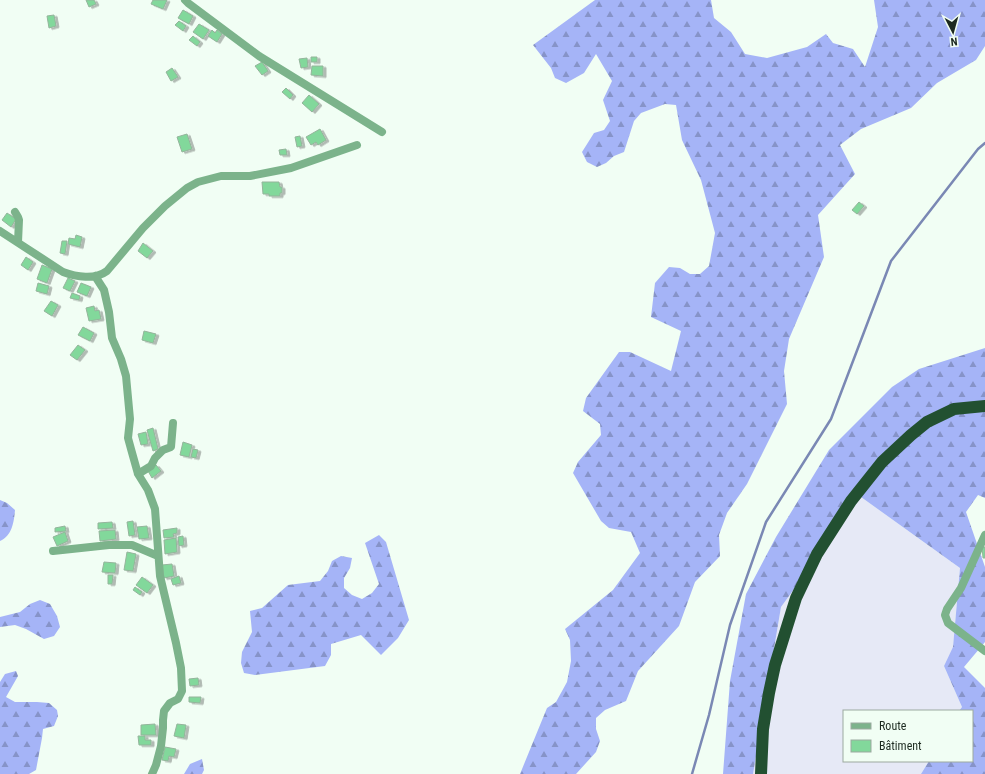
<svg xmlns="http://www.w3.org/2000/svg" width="985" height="774" viewBox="0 0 985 774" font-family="'Roboto Condensed',sans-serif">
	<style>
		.grass { fill: #e6e9f6 }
		.forest { fill: url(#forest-firs) }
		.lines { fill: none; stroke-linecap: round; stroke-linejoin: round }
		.stream { stroke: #7a88b4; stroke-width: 2.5 }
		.building { fill: #82d89b; stroke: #94b49b; filter: url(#shadow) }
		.minor { stroke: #7cb38b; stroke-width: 8 }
		.highway { stroke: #225031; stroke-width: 12 }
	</style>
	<defs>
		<pattern id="forest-firs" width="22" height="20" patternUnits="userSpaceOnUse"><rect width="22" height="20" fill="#a5b4f7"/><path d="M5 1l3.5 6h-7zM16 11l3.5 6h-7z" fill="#8693c8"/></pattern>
		<filter id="shadow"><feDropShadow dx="3" dy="1.5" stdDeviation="0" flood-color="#0004"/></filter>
	</defs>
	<rect width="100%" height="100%" fill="#f1fef4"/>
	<path class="grass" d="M861 497 960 568 953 648 944 666 962 707 959 711H844V761H929L921 774H753L781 607Z"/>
	<path class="forest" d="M595 0H711L714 18 731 32 745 54 767 58 807 47 826 34 833 43 853 49 865 67 878 27 874 0H985V46L976 60 937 83 911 108 861 129 840 145 855 174 818 215 824 257 789 339 784 371 787 404 747 484 727 513 719 535 720 556 695 582 679 626 638 671 626 701 605 710 596 718V729L600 741 596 752 576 774H520L547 708 556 702 567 682 571 661 570 640 565 629 613 590 640 553 631 532 609 528 601 521 573 473 578 462 601 435 600 424 583 411 586 398 619 352H630L671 371 681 331 651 317 655 283 669 267 680 268 690 274H700L709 266 715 233 701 180 682 140 676 105 665 104 641 113 634 121 624 152 614 156 606 163 597 167 587 162 582 152 594 133 604 130 610 121 603 100 612 81 596 54 584 73 566 83 555 78 551 68 533 45Z
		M985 348V498L978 495 966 512 985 567V642L964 667 985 688V774H921L929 761H972V711H959L962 707 944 666 953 647 960 568 861 497 781 607 753 774H723L730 681 746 594 776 537 829 450 892 387 919 369Z
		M0 500 7 503 15 510C14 522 12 536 0 541Z
		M379 535 386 542 409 620 398 638 381 655 361 635 331 644V655L325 666 255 675 244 673 241 663 242 652 252 632 250 611 262 608 288 585 320 581 328 571 332 561 341 556 352 558 350 568 344 578V588L352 595 362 599 372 593 379 584 365 543Z
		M40 600 50 604 57 616 60 627 54 636 44 639 26 629 15 625 0 627V617L20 612 30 604Z
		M16 671 18 676 6 697 15 702H37L49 703 57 710 58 716 54 726 43 729 42 738 36 770 29 774H0V682L5 674Z
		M202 759 204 770 202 774H184L190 764Z"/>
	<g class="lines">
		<path class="stream" d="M692 774 709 715 730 625 766 522 831 419 891 261 978 149 985 143"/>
	</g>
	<path class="building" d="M86 0H94L96 4 89 7Z
		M153 0H167L163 9 151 4Z
		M183 10 193 16 189 24 178 18Z
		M54 15 56 26 49 28 47 16Z
		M179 21 186 26 183 31 175 25Z
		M199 24 209 30 203 39 193 32Z
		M212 30 215 33 217 30 222 34 217 42 208 36Z
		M193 36 200 42 197 46 189 40Z
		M311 57H317V62H311Z
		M307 58 308 67 301 68 299 59Z
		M262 62 268 71 262 75 255 66Z
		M312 66H323V76L311 75Z
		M172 68 178 77 171 81 166 72Z
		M286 88 293 95 290 99 282 92Z
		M309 95 319 104 312 112 302 103Z
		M320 129 326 140 318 145 316 142 311 145 306 137Z
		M187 134 192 149 182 152 177 137Z
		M300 136 302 146 297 147 295 137Z
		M286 149 287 155H280L279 150Z
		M262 182H279L280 187H282V193H280V196H269V194H263Z
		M859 202 864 206 857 214 852 210Z
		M7 213 16 219 11 227 2 220Z
		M76 235 82 237 80 247 68 244 69 238 75 239Z
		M62 241H67L65 254 60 253Z
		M143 243 153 251 147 258 138 251Z
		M26 257 33 262 28 270 21 265Z
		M42 265 52 269 47 283 37 279Z
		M68 278 75 281 70 291 63 288Z
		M38 283 49 286 47 294 36 291Z
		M81 283 91 287 87 296 77 292Z
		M72 293 80 296 79 300 70 298Z
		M51 301 58 305 52 316 44 311Z
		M94 306 95 311 99 310 101 319 89 321 86 308Z
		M83 327 94 333 90 341 78 335Z
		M144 331 156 334 153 343 142 340Z
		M78 345 85 350 77 360 70 355Z
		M153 428 158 449 153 451 147 430Z
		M146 432 148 444 141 445 138 434Z
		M183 442 192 445 189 457 180 455Z
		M193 449 198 450 196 458 191 457Z
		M156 465 161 471 152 478 148 471Z
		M133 521 135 535 129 536 127 522Z
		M112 522 113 528 98 529V523Z
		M65 526 66 531 55 532V528Z
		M147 526 149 538 139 539 137 527Z
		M177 528V533L173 534 174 537 164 538 163 530Z
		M115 530 116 539 100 541 99 531Z
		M65 532 68 541 57 546 53 537Z
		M183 536 184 545 179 546 178 537Z
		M176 538 177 552 165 554 164 540Z
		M982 547H985V558H983Z
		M127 552 136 554 133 571 124 570Z
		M104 562 116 563 115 573 102 572Z
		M172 564 174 576 164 578 162 565Z
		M108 575H113L112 584H108Z
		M179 576 181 583 173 585 171 579Z
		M142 577 153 585 147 593 136 585Z
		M135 587 142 592 140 595 133 590Z
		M198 678 199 685 190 686 189 679Z
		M189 697H201L200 703 189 702Z
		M155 724 156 735H141V725Z
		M177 724 186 725 184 738 174 736Z
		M138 736H145V740H151V745H139Z
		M165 747 176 749 174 757 169 756 168 761 162 760Z"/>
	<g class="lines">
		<path class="minor" d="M185 0 188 3 259 56 382 132
			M15 212 18 217 19 220 18 242
			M0 231 63 272C76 277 95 280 107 271L143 228 165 206 187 188 198 182 221 176H250L291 168 357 145
			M95 276 104 290 109 312 112 338 121 359 126 376 130 419 128 438 131 449 138 474 148 490 155 509 160 576 176 643 181 668 182 691 178 699 170 703 164 711 163 720V728L161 746 156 765 152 774
			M138 474 151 466 155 458 163 450 171 447 173 423
			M985 535 961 588 947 609 945 615 948 623 985 651
			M53 551 109 545H132L158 556"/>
		<path class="highway" d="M761 774 763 729 769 693 775 665 796 598 817 554 851 501 882 462 911 435 927 422 954 409 985 406"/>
	</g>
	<rect x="843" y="710" width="130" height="52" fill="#f1fef4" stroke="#9ca99f"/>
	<rect x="851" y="723" width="20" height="6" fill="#7cb38b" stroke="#9ca99f"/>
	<text x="879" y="730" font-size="12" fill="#1d2a20">Route</text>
	<rect x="851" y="740" width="20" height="12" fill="#82d89b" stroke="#9ca99f"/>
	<text x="879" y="750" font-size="12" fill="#1d2a20">Bâtiment</text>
	<g transform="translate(953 32) rotate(174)" stroke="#f1fef4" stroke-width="3" paint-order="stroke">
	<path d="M0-3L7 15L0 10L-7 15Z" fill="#1d2a20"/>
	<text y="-6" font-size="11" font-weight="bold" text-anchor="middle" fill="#1d2a20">N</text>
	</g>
</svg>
